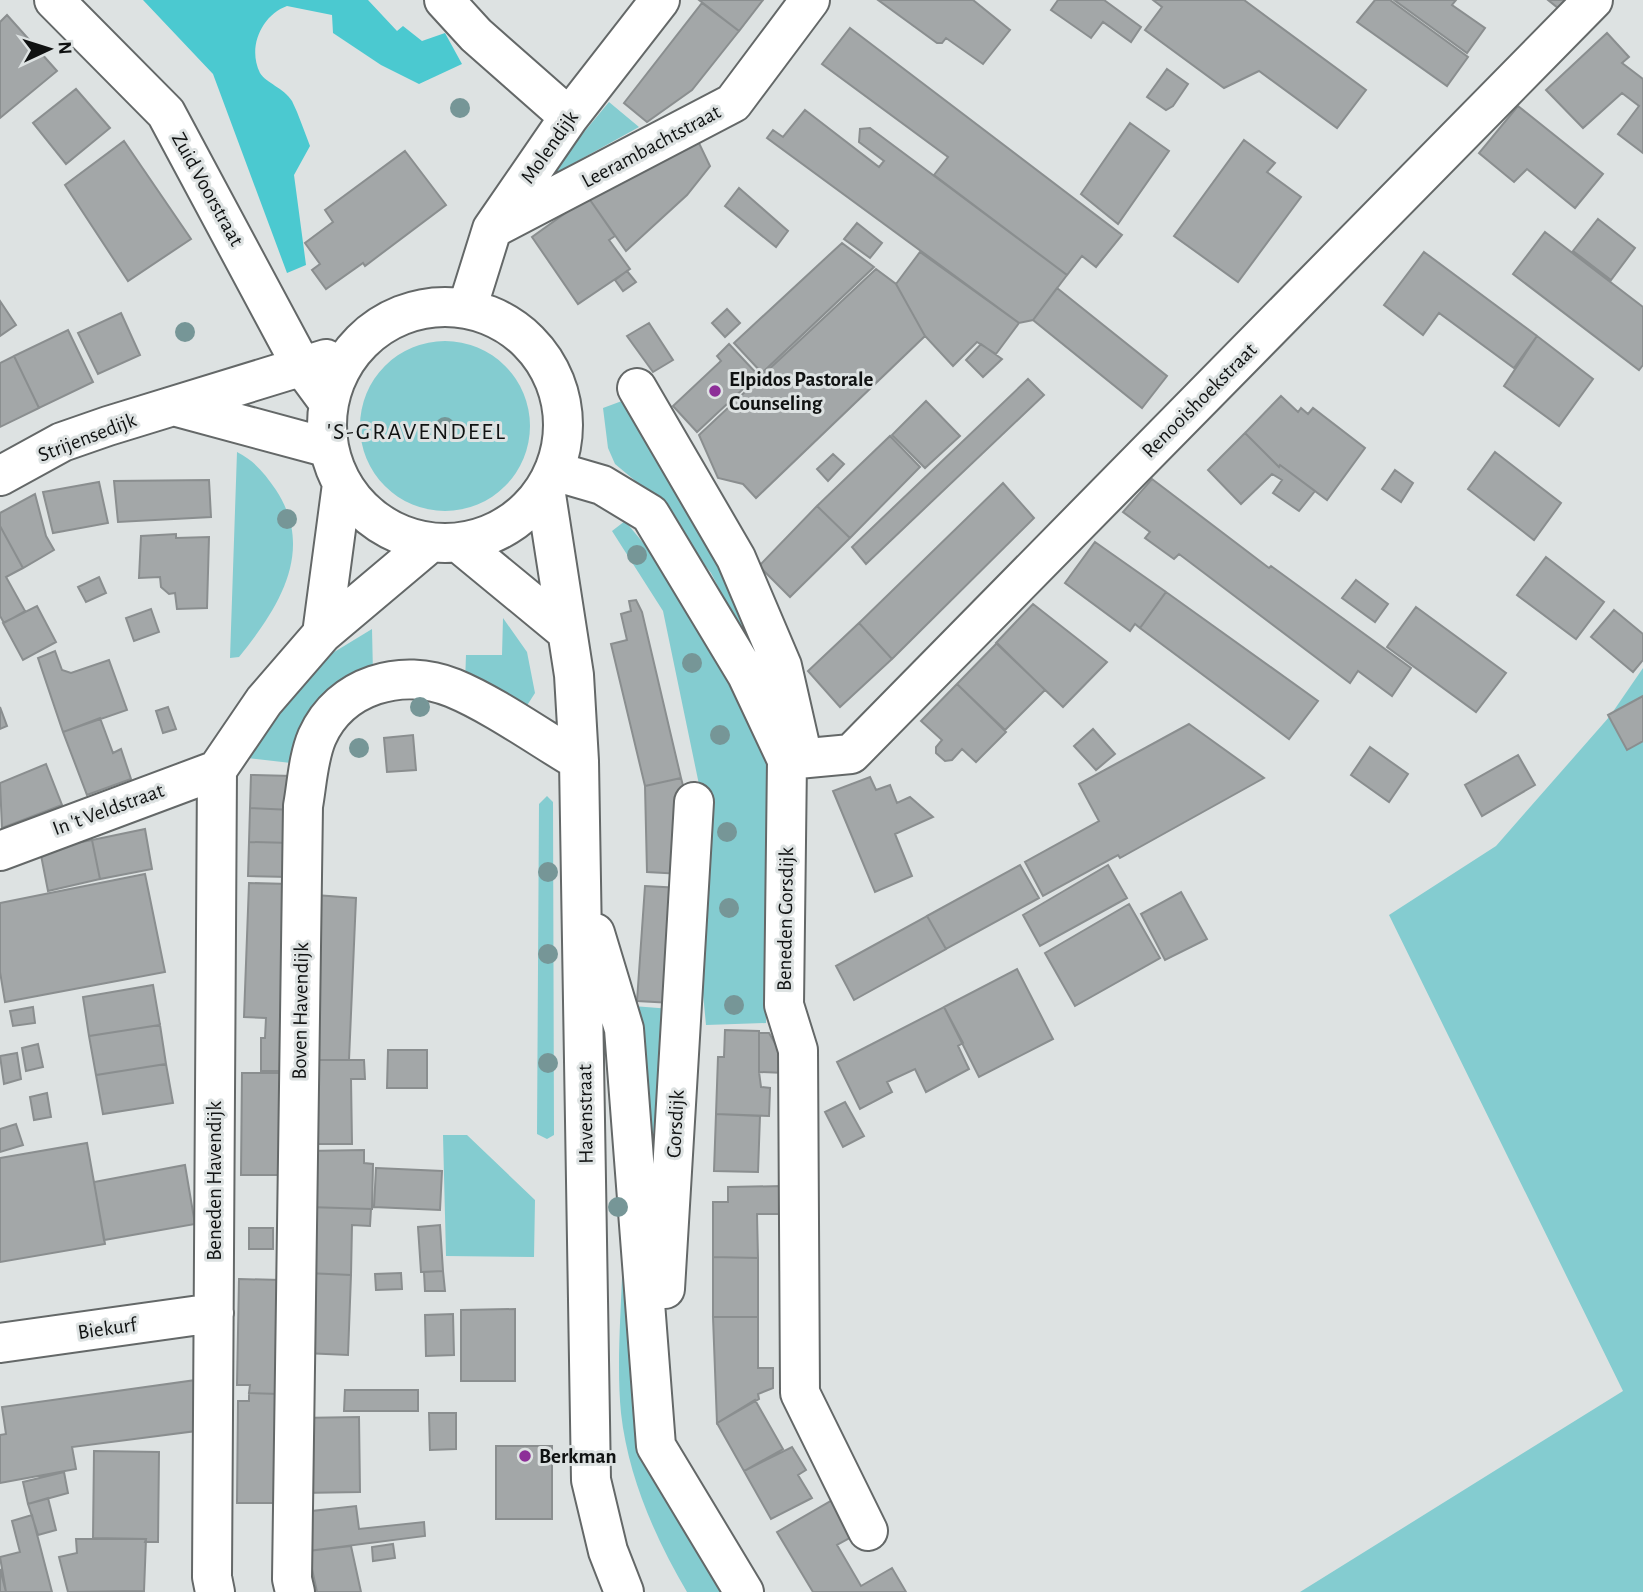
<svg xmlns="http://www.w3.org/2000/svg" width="1643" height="1592" viewBox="0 0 1643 1592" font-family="'Alegreya Sans',sans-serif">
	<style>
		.green { fill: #84ccd0 }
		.water { fill: #4bc9d0 }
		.building { fill: #a3a7a8; stroke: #8a8e8f; stroke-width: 2 }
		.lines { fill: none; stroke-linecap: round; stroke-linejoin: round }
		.minor-casing { stroke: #646868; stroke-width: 42 }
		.minor { stroke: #fff; stroke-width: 38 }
		.tree { fill: #769697 }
		.poi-dot { fill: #8d2e98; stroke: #dde2e2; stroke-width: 2.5 }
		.labels { text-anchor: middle; stroke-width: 6; stroke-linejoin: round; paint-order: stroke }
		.street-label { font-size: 21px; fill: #101212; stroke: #dde2e2 }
		.poi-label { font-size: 21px; font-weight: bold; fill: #101212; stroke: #dde2e2; text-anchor: start }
		.quarter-label { font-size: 24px; letter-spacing: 2px; fill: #101212; stroke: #dde2e2 }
	</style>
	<rect width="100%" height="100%" fill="#dde2e2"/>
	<path class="green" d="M609 102 639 127 545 179Z
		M360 426a85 85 0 1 1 170 0a85 85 0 1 1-170 0Z
		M630 398 734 578 762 672 711 573 644 488 615 464 608 448 603 408Z
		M237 452C255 461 265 474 276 490 316 551 278 609 239 657L230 658Z
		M625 521 680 587 757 739 769 769 766 1023 706 1025 695 908 702 799 663 611 612 531Z
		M503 618 527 652 535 693 526 707 465 683 466 655H502Z
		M372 629 373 674 291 763 238 757 326 657Z
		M1643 668V1592H1300L1623 1391 1389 915 1496 846 1610 716Z
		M547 796 553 802 554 1135 547 1139 537 1134 539 804Z
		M633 1006 671 1009 659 1253Z
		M443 1135H467L535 1200 534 1257 446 1256Z
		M623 1248 659 1411 749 1592H687C655 1538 628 1476 621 1413 616 1363 622 1299 623 1248Z"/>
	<path class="water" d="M143 0H368L397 31 403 26 422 41 445 33 462 64 419 84 381 65 333 33 332 15 287 6C262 15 247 47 260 73 266 83 284 88 292 101 299 115 304 131 310 146L294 175 306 265 287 273 213 74Z"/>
	<path class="building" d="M699 0H763L739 31Z
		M878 0H973L1010 30 983 64 946 38 942 43H937Z
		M1058 0H1104L1141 27 1131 42 1103 22 1091 38 1051 10Z
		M1153 0H1244L1366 90 1337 128 1259 71 1224 88 1145 30 1162 7Z
		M1375 0H1390L1468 57 1447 86 1357 22Z
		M1394 0H1456L1452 5 1485 28 1467 53Z
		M1548 0H1565L1558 8Z
		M702 3 739 31 692 90 647 122 624 103Z
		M7 15 57 71 0 118V22Z
		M850 28 1122 235 1096 267 1082 256 1067 275 934 175 948 157 822 64Z
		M1607 33 1629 57 1622 63 1643 79V153L1618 134 1639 106 1622 93 1583 128 1546 90Z
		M1167 69 1188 84 1173 106 1166 110 1147 97Z
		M76 89 110 128 66 164 33 123Z
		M1518 106 1603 174 1575 208 1527 169 1514 182 1479 153Z
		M805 110 879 167 884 161 859 142 860 129 870 128 1067 275 1033 320 1019 323 767 138 773 130 783 137Z
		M1130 123 1169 151 1118 224 1081 194Z
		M697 139 710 166 687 195 626 251 588 197Z
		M1244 140 1275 163 1267 172 1301 197 1238 282 1174 236Z
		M124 141 191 239 128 281 65 185Z
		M405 151 446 205 365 266 363 263 326 289 312 270 320 264 305 243 333 222 325 210Z
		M739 188 788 231 776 247 725 206Z
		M588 197 615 236 609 240 630 269 578 304 532 237Z
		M1598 219 1635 248 1611 280 1573 251Z
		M857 223 882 243 870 258 844 239Z
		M1545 232 1643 307V365L1639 370 1513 274Z
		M842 243 874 267 762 373 734 343Z
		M920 252 1019 323 996 354 977 342 953 366 925 336 896 284Z
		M1424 252 1537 336 1514 368 1439 313 1423 335 1384 305Z
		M876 269 896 284 925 336 756 498 743 484 718 478 699 435Z
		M627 271 636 282 623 291 615 280Z
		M1057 288 1167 376 1142 408 1033 320Z
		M0 301 16 325 0 336Z
		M727 309 740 323 725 337 712 323Z
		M121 313 140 355 98 374 78 333Z
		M649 323 673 360 653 372 627 336Z
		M68 330 93 382 39 408 14 356Z
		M1537 336 1593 379 1559 426 1504 386Z
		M729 344 758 375 697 432 673 406 721 361 717 356Z
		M981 344 1002 359 983 377 966 360Z
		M14 356 39 408 0 427V363Z
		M1028 379 1044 395 866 564 852 547Z
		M1281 396 1298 412 1301 408 1308 414 1313 408 1365 448 1327 500 1280 465 1279 467 1245 433Z
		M926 401 960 436 925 468 892 435Z
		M1245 433 1279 467 1280 465 1315 491 1299 511 1273 493 1282 480 1272 474 1241 504 1208 470Z
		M890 436 920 467 850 538 817 506Z
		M1495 452 1561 503 1534 540 1468 489Z
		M833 454 844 464 828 481 817 469Z
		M1395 470 1413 483 1401 502 1382 489Z
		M1152 479 1269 568 1271 566 1411 668 1392 696 1358 671 1350 683 1179 554 1174 559 1145 538 1150 532 1123 512Z
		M209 480 211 517 118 522 114 481Z
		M99 482 108 523 53 533 43 492Z
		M1003 483 1034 518 892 659 859 623Z
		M35 494 46 536 54 550 23 568 0 526V513Z
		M817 506 850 538 790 597 759 566Z
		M0 526 23 568 6 577 25 611 4 623 0 616Z
		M176 534V538L209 537 207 608 177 609 175 593 169 594 161 587 160 577 139 578 141 536Z
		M1095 542 1166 592 1140 628 1135 624 1130 631 1065 583Z
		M1546 557 1604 602 1576 639 1517 595Z
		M99 577 106 593 86 602 78 587Z
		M1356 580 1388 604 1375 622 1342 598Z
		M1166 592 1318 701 1289 739 1140 628Z
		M636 600 642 612 681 778 645 786 611 644 627 640 621 614 631 611 629 601Z
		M1033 604 1107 662 1063 707 996 643Z
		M37 606 56 642 23 660 3 623Z
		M1416 607 1506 673 1476 712 1387 647Z
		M151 609 159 632 134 641 126 618Z
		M1614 610 1643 634V660L1633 672 1591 637Z
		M859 623 892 659 840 707 808 671Z
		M997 643 1045 690 1005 730 957 684Z
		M55 651 62 670 71 673 109 660 127 710 63 732 38 658Z
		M957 684 1006 732 976 762 962 749 952 760 945 761 936 753V747L942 740 921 721Z
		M1643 696V741L1627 750 1608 715Z
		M0 707 7 726 0 729Z
		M168 707 176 729 163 733 156 711Z
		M100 718 113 753 121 749 131 779 87 795 63 732Z
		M1189 724 1264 778 1120 858 1118 855 1043 896 1025 862 1099 821 1079 784Z
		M1093 729 1115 754 1096 770 1074 746Z
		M413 735 416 770 387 772 384 738Z
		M1370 747 1408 774 1389 802 1351 775Z
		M1518 755 1535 785 1482 816 1465 785Z
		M46 764 62 805 2 828 0 783Z
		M251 775 292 776V810L250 808Z
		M870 777 876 790 890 785 897 803 910 797 933 817 895 834 912 876 875 892 833 791Z
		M681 778 686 797 682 874 647 872 645 786Z
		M250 808 292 810 291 843 249 842Z
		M145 829 152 869 100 879 92 840Z
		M92 840 100 879 48 891 40 850Z
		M249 842 291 843 289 877 248 876Z
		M1020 865 1039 898 946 949 927 916Z
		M1108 865 1127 898 1040 946 1023 915Z
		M145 874 165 972 5 1002 0 972V903Z
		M249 883 289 884 283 1071H261V1038H265L266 1018 244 1017Z
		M645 886 681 888 672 1003 637 1001Z
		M1181 892 1207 939 1165 960 1141 914Z
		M315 895 356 898 349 1060H308Z
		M1129 904 1160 958 1075 1006 1045 953Z
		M927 916 946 949 854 1000 836 966Z
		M1017 969 1053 1039 979 1077 944 1007Z
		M153 985 160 1025 89 1036 83 997Z
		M33 1007 35 1023 13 1026 10 1011Z
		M944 1007 963 1043 958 1046 969 1069 926 1092 915 1069 887 1082 892 1092 860 1109 837 1062Z
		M160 1025 166 1064 96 1075 89 1036Z
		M725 1030 759 1031V1072L761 1087 770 1088 769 1116 716 1114 718 1057H724Z
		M759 1033H769L786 1062 785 1073 759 1072Z
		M38 1044 43 1067 26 1071 22 1048Z
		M388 1050H427V1088H387Z
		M17 1053 21 1079 4 1084 0 1056Z
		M306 1060H364L365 1079H351L352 1144H306Z
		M166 1064 173 1103 103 1114 96 1075Z
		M242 1073H283L281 1175H241Z
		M47 1093 51 1117 34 1120 30 1097Z
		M845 1102 864 1136 843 1147 825 1112Z
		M716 1114 760 1116 758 1172 714 1171Z
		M16 1124 23 1145 0 1152V1129Z
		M87 1143 105 1244 0 1262V1158Z
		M364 1150V1163L373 1164 372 1209 308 1207V1151Z
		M185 1165 195 1224 104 1240 94 1182Z
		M376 1168 442 1171 440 1210 374 1207Z
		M783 1186V1214H757L758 1258 713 1257V1202H728V1187Z
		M309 1207 371 1209 370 1226 352 1225 351 1275 306 1273Z
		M440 1225 443 1271 421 1272 418 1227Z
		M249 1228H273V1249H249Z
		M713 1257 758 1258V1317H713Z
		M443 1271 445 1291H425L424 1272Z
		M306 1273 351 1275 348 1355 304 1353Z
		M401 1273 402 1289 376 1290 375 1274Z
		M239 1279 280 1280 279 1394 249 1393 250 1385H237Z
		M515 1309V1381H461V1310Z
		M453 1314 454 1355 426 1356 425 1315Z
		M713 1317H758V1368H773V1388L758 1394 759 1399 717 1423Z
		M196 1380V1431L72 1447 76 1469 0 1483V1435L6 1434 2 1407Z
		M345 1390H418V1411H344Z
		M249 1393 279 1394 277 1503H237L238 1401H249Z
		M755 1400 783 1449 744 1471 717 1423Z
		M429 1413H456V1449L430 1450Z
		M359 1417 360 1492 301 1493 299 1418Z
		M496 1446H552V1519H496Z
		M792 1447 806 1470 798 1475 812 1498 771 1519 744 1471Z
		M94 1451 159 1452 158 1542H145L146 1539 93 1538Z
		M64 1472 68 1493 28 1504 23 1482Z
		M48 1498 56 1530 38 1535 28 1504Z
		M836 1498 855 1535 837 1545 861 1586 892 1568 906 1592H813L777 1532Z
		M356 1506 359 1529 424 1522 425 1536 308 1551 303 1512Z
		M32 1515 52 1592H6L0 1557 20 1552 12 1521Z
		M76 1539H146L144 1591 68 1592 59 1557 77 1553Z
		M393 1544 395 1558 373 1561 372 1547Z
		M351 1546 361 1592H317L308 1551Z
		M0 1569 6 1592H0Z"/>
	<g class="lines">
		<defs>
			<path id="minor" d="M54 0 166 113 301 365 329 403
				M444 0 476 35 569 117
				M492 229 733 103 810 0
				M327 425a118 118 0 1 1 236 0a118 118 0 1 1-236 0Z
				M467 309 492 229 569 117 660 0
				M637 388 736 558 782 666 802 754
				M177 407 329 448
				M554 471 602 485 650 514 747 675 787 760 784 1005 798 1050 800 1393 868 1531
				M0 476 62 442 108 426 326 359
				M545 488 574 675 579 761 591 1480 608 1551 624 1592
				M459 543 567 632
				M322 634 342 484
				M787 760 851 754 1593 0
				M217 770 264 701 322 634 430 543
				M0 851 217 770
				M595 933 624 1029 656 1446 744 1592
				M665 1289 694 802
				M0 1343 214 1313
				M215 1592 212 1577 217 770
				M295 1592 292 1579 303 806C307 784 308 758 317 737 340 685 402 667 453 688 494 705 540 738 579 761"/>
		</defs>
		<use href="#minor" class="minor-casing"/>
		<use href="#minor" class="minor"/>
	</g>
	<g class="tree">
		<circle cx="460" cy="108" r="10"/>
		<circle cx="185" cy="332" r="10"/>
		<circle cx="445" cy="427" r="10"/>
		<circle cx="287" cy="519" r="10"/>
		<circle cx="637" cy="555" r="10"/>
		<circle cx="692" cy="663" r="10"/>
		<circle cx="420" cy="707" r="10"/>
		<circle cx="720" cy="735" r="10"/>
		<circle cx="359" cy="748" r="10"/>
		<circle cx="727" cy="832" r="10"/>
		<circle cx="548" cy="872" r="10"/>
		<circle cx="729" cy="908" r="10"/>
		<circle cx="548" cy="954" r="10"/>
		<circle cx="734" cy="1005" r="10"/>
		<circle cx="548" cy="1063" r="10"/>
		<circle cx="618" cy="1207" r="10"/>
	</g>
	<g class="poi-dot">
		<circle cx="715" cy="391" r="7"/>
		<circle cx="525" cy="1456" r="7"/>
	</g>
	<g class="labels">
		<g class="street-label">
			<text transform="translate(651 146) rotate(-28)" y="7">Leerambachtstraat</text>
			<text transform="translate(549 147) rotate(-55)" y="7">Molendijk</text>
			<text transform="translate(208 189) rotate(61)" y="7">Zuid Voorstraat</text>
			<text transform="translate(1199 400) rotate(-45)" y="7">Renooishoekstraat</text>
			<text transform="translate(87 437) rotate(-21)" y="7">Strijensedijk</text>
			<text transform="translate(108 809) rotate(-20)" y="7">In 't Veldstraat</text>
			<text transform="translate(785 919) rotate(-89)" y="7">Beneden Gorsdijk</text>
			<text transform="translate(300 1011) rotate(-89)" y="7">Boven Havendijk</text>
			<text transform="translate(585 1114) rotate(-91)" y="7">Havenstraat</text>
			<text transform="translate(675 1124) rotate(-87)" y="7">Gorsdijk</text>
			<text transform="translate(214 1181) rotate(-90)" y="7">Beneden Havendijk</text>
			<text transform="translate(107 1328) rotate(-8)" y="7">Biekurf</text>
		</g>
		<g class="poi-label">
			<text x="729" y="386">Elpidos Pastorale<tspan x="729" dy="24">Counseling</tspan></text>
			<text x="539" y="1463">Berkman</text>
		</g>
		<g class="quarter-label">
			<text x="417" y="439">'S-GRAVENDEEL</text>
		</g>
	</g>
	<g transform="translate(49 49) rotate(86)" stroke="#dde2e2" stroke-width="5" paint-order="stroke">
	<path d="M0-5L12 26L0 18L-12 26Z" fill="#101212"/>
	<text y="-10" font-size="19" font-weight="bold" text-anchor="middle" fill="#101212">N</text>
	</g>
</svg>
